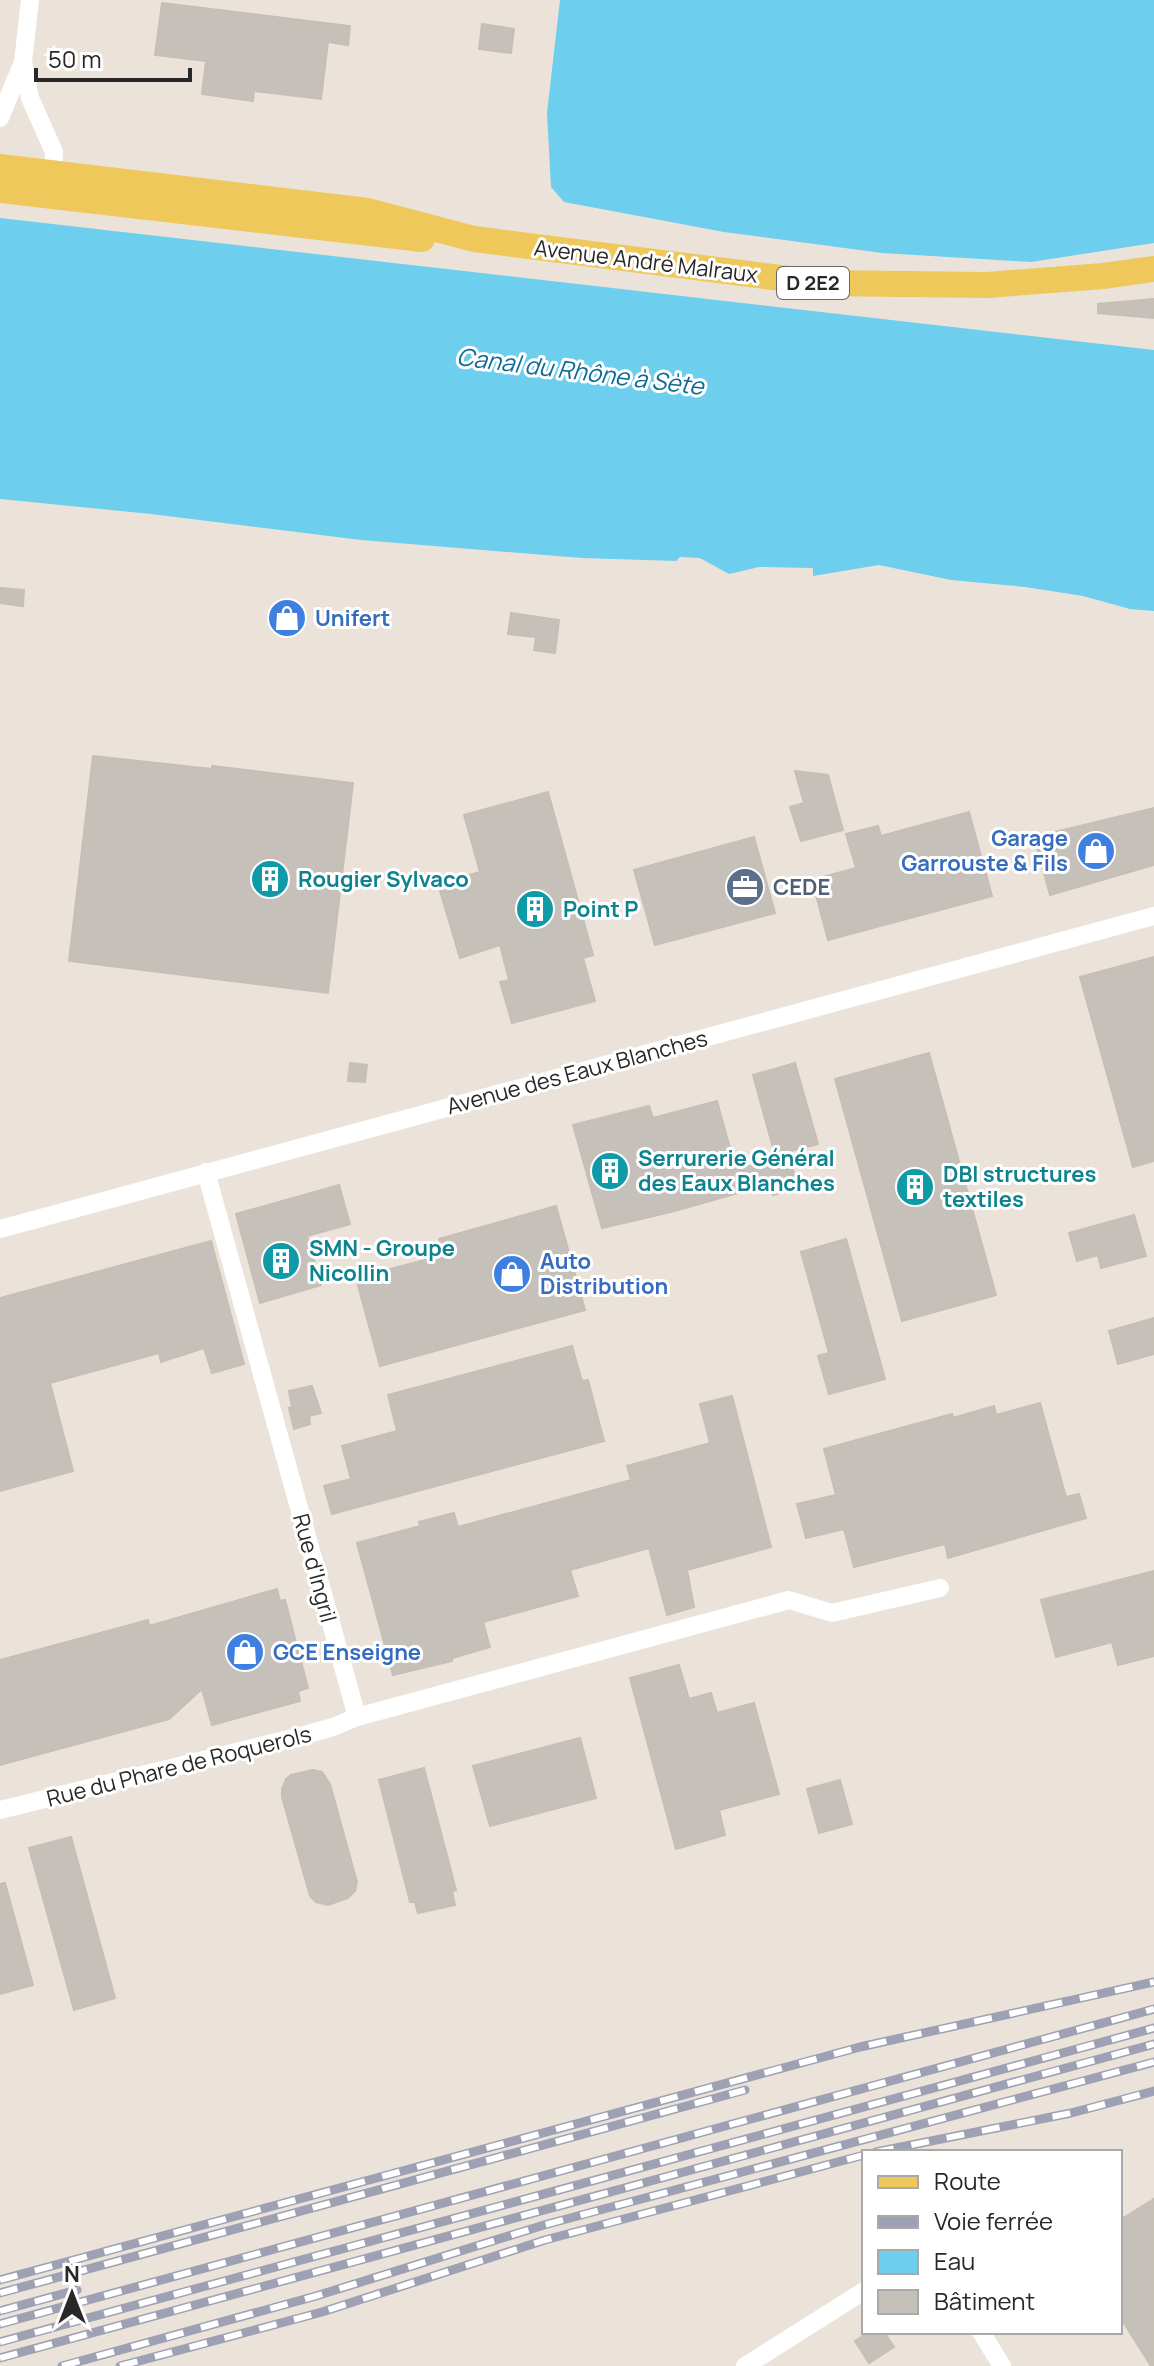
<svg xmlns="http://www.w3.org/2000/svg" width="1154" height="2366" viewBox="0 0 1154 2366" font-family="Manrope,sans-serif">
	<style>
		.water { fill: #6dceed }
		.building { fill: #c6c0ba; stroke: #c6bfb4; stroke-width: 2 }
		.lines { fill: none; stroke-linecap: round; stroke-linejoin: round }
		.street { stroke: #fff; stroke-width: 18 }
		.primary { stroke: #efc85b; stroke-width: 26 }
		.rail-casing { stroke: #9da1b3; stroke-width: 9 }
		.rail { stroke: #fff; stroke-width: 6; stroke-dasharray: 18; stroke-linecap: butt }
		.labels { text-anchor: middle; stroke-width: 6; stroke-linejoin: round; paint-order: stroke }
		.shield { fill: #fff; stroke: #686868; stroke-width: 2 }
		.shield-label { font-size: 20px; font-weight: bold; fill: #282828 }
		.street-label { font-size: 22px; fill: #282828; stroke: #fff }
		.shop-label { font-size: 22px; font-weight: bold; fill: #366cbe; stroke: #fff; text-anchor: start }
		.culture-label { font-size: 22px; font-weight: bold; fill: #0d838f; stroke: #fff; text-anchor: start }
		.service-label { font-size: 22px; font-weight: bold; fill: #4e5e75; stroke: #fff; text-anchor: start }
		.water-label { font-size: 24px; font-style: italic; fill: #0e6b96; stroke: #fff }
	</style>
	<rect width="100%" height="100%" fill="#ebe3da"/>
	<path class="water" d="M560 0H1154V243L1031 262 882 253 724 232 564 202 551 187 547 113Z
		M0 218 1154 350V611L1130 609 1083 596 1025 587 951 580 879 565 813 576V568L759 567 729 574 700 558 680 557 676 561 582 558 361 540 151 514 0 499Z"/>
	<path class="building" d="M162 3 350 26 348 45 328 42 321 99 254 91 253 101 202 94 206 61 155 55Z
		M482 24 514 29 511 53 479 49Z
		M1154 299V318L1098 313V304Z
		M0 588 24 590 23 606 0 603Z
		M511 613 559 620 555 653 534 650 536 637 508 634Z
		M93 756 212 769V766L353 783 328 993 69 961Z
		M795 771 828 775 843 830 801 841 790 807 804 803Z
		M548 792 593 955 583 958 595 1001 512 1023 500 982 509 980 500 945 460 958 438 884 480 872 464 815Z
		M1154 808V865L1050 895 1034 837Z
		M969 812 992 896 828 940 812 880 856 868 846 834 878 826 881 836Z
		M754 837 775 913 655 945 634 870Z
		M1154 957V1161L1133 1167 1080 977Z
		M929 1053 996 1295 902 1321 835 1079Z
		M350 1063 367 1065 365 1082 348 1081Z
		M795 1063 818 1144 775 1155 753 1075Z
		M717 1101 736 1170 789 1155 798 1188 773 1195 770 1184 671 1212 602 1228 573 1125 649 1106 653 1118Z
		M339 1185 350 1224 307 1236 321 1285 260 1303 236 1214Z
		M556 1206 585 1310 380 1366 356 1278 444 1255 439 1239Z
		M1134 1215 1146 1256 1101 1268 1098 1255 1077 1261 1069 1233Z
		M846 1239 885 1379 829 1394 818 1356 829 1353 801 1252Z
		M211 1241 244 1364 212 1373 204 1348 161 1362 159 1353 50 1383 73 1471 0 1491V1298Z
		M1154 1318V1354L1118 1364 1109 1331Z
		M572 1346 582 1381 588 1380 604 1441 332 1514 324 1486 351 1479 342 1446 397 1431 388 1395Z
		M312 1386 321 1413 309 1416 310 1424 294 1429 289 1408 292 1407 289 1391Z
		M732 1396 771 1547 687 1570 694 1607 667 1615 649 1548 570 1570 578 1596 483 1622 490 1647 452 1658V1661L393 1675 357 1543 420 1526 419 1522 454 1513 458 1527 631 1480 627 1466 710 1443 700 1404Z
		M1040 1403 1066 1497 1079 1494 1086 1518 948 1558 945 1544 854 1567 844 1529 806 1538 797 1504 836 1495 824 1449 952 1414 953 1418 994 1406 996 1415Z
		M1154 1571V1656L1118 1665 1112 1642 1056 1657 1041 1600Z
		M277 1589 280 1601 285 1600 308 1688 298 1691 300 1701 212 1725 202 1689 169 1719 0 1765V1660L148 1620 149 1626Z
		M679 1665 689 1699 711 1693 717 1713 754 1703 779 1794 719 1810 725 1835 676 1849 630 1678Z
		M580 1738 596 1798 490 1826 473 1766Z
		M424 1768 456 1890 452 1891 455 1905 418 1913 415 1902H410L379 1780Z
		M312 1770 322 1772 330 1784 357 1882 355 1891 348 1898 328 1905 316 1902 310 1896 282 1797V1789L286 1779 291 1775Z
		M840 1780 852 1824 819 1833 807 1789Z
		M71 1837 115 1998 74 2010 29 1848Z
		M5 1883 33 1985 0 1994V1884Z
		M1154 2199V2366H1151L1120 2317V2220Z
		M869 2332H884L894 2347 869 2363 855 2341Z"/>
	<g class="lines">
		<path class="street" d="M23 62 30 98 54 152 53 172
			M0 118 23 62 30 0
			M206 1172 357 1717 789 1600 832 1613 940 1588
			M0 1229 1154 916
			M0 1810 301 1736 333 1727 357 1717
			M981 2332 1002 2366
			M745 2366 864 2291"/>
		<path class="primary" d="M0 167 368 211 474 239 820 283 987 285 1103 276 1154 269
			M0 190 422 239"/>
		<defs>
			<path id="rail" d="M876 2152 1071 2113 1154 2091
				M0 2280 860 2047 1154 1982
				M0 2293 745 2090
				M0 2311 77 2290
				M0 2324 1154 2009
				M0 2342 1154 2028
				M0 2358 1154 2044
				M62 2366 316 2296 544 2225 1154 2062
				M120 2366 322 2312 545 2240 864 2155"/>
		</defs>
		<use href="#rail" class="rail-casing"/>
		<use href="#rail" class="rail"/>
	</g>
	<defs>
		<symbol id="shop-disc" viewBox="-11 -11 22 22"><circle r="9.5" fill="#3f7fe0" stroke="#fff"/><path d="M-5-2.5h2.3a2.7 3.5 0 0 1 5.4 0H5L5.5 6h-11ZM-1.5-2.5h3a1.5 2.3 0 0 0-3 0Z" fill="#fff"/></symbol>
		<symbol id="building-disc" viewBox="-11 -11 22 22"><circle r="9.5" fill="#0f9aa8" stroke="#fff"/><path d="M-4-6H4V6H1V3H-1V6H-4ZM-2.5-4.3h1.7v1.8h-1.7ZM.8-4.3h1.7v1.8H.8ZM-2.5-1h1.7V.8h-1.7ZM.8-1h1.7V.8H.8Z" fill="#fff"/></symbol>
		<symbol id="office-disc" viewBox="-11 -11 22 22"><circle r="9.5" fill="#5c6f8a" stroke="#fff"/><path d="M-6-3h4V-5.5h4V-3h4V5H-6ZM-1-4.5V-3h2v-1.5ZM-6 0V1H6V0Z" fill="#fff"/></symbol>
	</defs>
	<g fill-rule="evenodd">
		<use href="#shop-disc" x="265" y="596" width="44" height="44"/>
		<use href="#shop-disc" x="1074" y="829" width="44" height="44"/>
		<use href="#building-disc" x="248" y="857" width="44" height="44"/>
		<use href="#office-disc" x="723" y="865" width="44" height="44"/>
		<use href="#building-disc" x="513" y="887" width="44" height="44"/>
		<use href="#building-disc" x="588" y="1149" width="44" height="44"/>
		<use href="#building-disc" x="893" y="1165" width="44" height="44"/>
		<use href="#building-disc" x="259" y="1239" width="44" height="44"/>
		<use href="#shop-disc" x="490" y="1252" width="44" height="44"/>
		<use href="#shop-disc" x="223" y="1630" width="44" height="44"/>
	</g>
	<g class="labels">
		<rect class="shield" x="777" y="267" width="72" height="32" rx="6"/>
		<g class="shield-label">
			<text x="813" y="290">D 2E2</text>
		</g>
		<g class="street-label">
			<text transform="translate(646 261) rotate(7)" y="8">Avenue André Malraux</text>
			<text transform="translate(577 1072) rotate(-15)" y="8">Avenue des Eaux Blanches</text>
			<text transform="translate(315 1568) rotate(75)" y="8">Rue d'Ingril</text>
			<text transform="translate(179 1766) rotate(-14)" y="8">Rue du Phare de Roquerols</text>
		</g>
		<g class="shop-label">
			<text x="315" y="626">Unifert</text>
			<text x="1068" y="846" text-anchor="end">Garage<tspan x="1068" dy="25">Garrouste &amp; Fils</tspan></text>
			<text x="540" y="1269">Auto<tspan x="540" dy="25">Distribution</tspan></text>
			<text x="273" y="1660">GCE Enseigne</text>
		</g>
		<g class="culture-label">
			<text x="298" y="887">Rougier Sylvaco</text>
			<text x="563" y="917">Point P</text>
			<text x="638" y="1166">Serrurerie Général<tspan x="638" dy="25">des Eaux Blanches</tspan></text>
			<text x="943" y="1182">DBI structures<tspan x="943" dy="25">textiles</tspan></text>
			<text x="309" y="1256">SMN - Groupe<tspan x="309" dy="25">Nicollin</tspan></text>
		</g>
		<g class="service-label">
			<text x="773" y="895">CEDE</text>
		</g>
		<g class="water-label">
			<text transform="translate(580 372) rotate(7)" y="8">Canal du Rhône à Sète</text>
		</g>
	</g>
	<rect x="862" y="2150" width="260" height="184" fill="#ffffff" stroke="#a9a9a9" stroke-width="2"/>
	<rect x="878" y="2176" width="40" height="12" fill="#efc85b" stroke="#a9a9a9" stroke-width="2"/>
	<text x="934" y="2190" font-size="24" fill="#282828">Route</text>
	<rect x="878" y="2216" width="40" height="12" fill="#9da1b3" stroke="#a9a9a9" stroke-width="2"/>
	<text x="934" y="2230" font-size="24" fill="#282828">Voie ferrée</text>
	<rect x="878" y="2250" width="40" height="24" fill="#6dceed" stroke="#a9a9a9" stroke-width="2"/>
	<text x="934" y="2270" font-size="24" fill="#282828">Eau</text>
	<rect x="878" y="2290" width="40" height="24" fill="#c6c0ba" stroke="#a9a9a9" stroke-width="2"/>
	<text x="934" y="2310" font-size="24" fill="#282828">Bâtiment</text>
	<g transform="translate(72 2294)" stroke="#ffffff" stroke-width="6" paint-order="stroke">
	<path d="M0-6L14 30L0 20L-14 30Z" fill="#282828"/>
	<text y="-12" font-size="22" font-weight="bold" text-anchor="middle" fill="#282828">N</text>
	</g>
	<path d="M36 68v12h154v-12" fill="none" stroke="#282828" stroke-width="4"/>
	<text x="48" y="68" font-size="24" fill="#282828" stroke="#ffffff" stroke-width="6" paint-order="stroke">50 m</text>
</svg>
